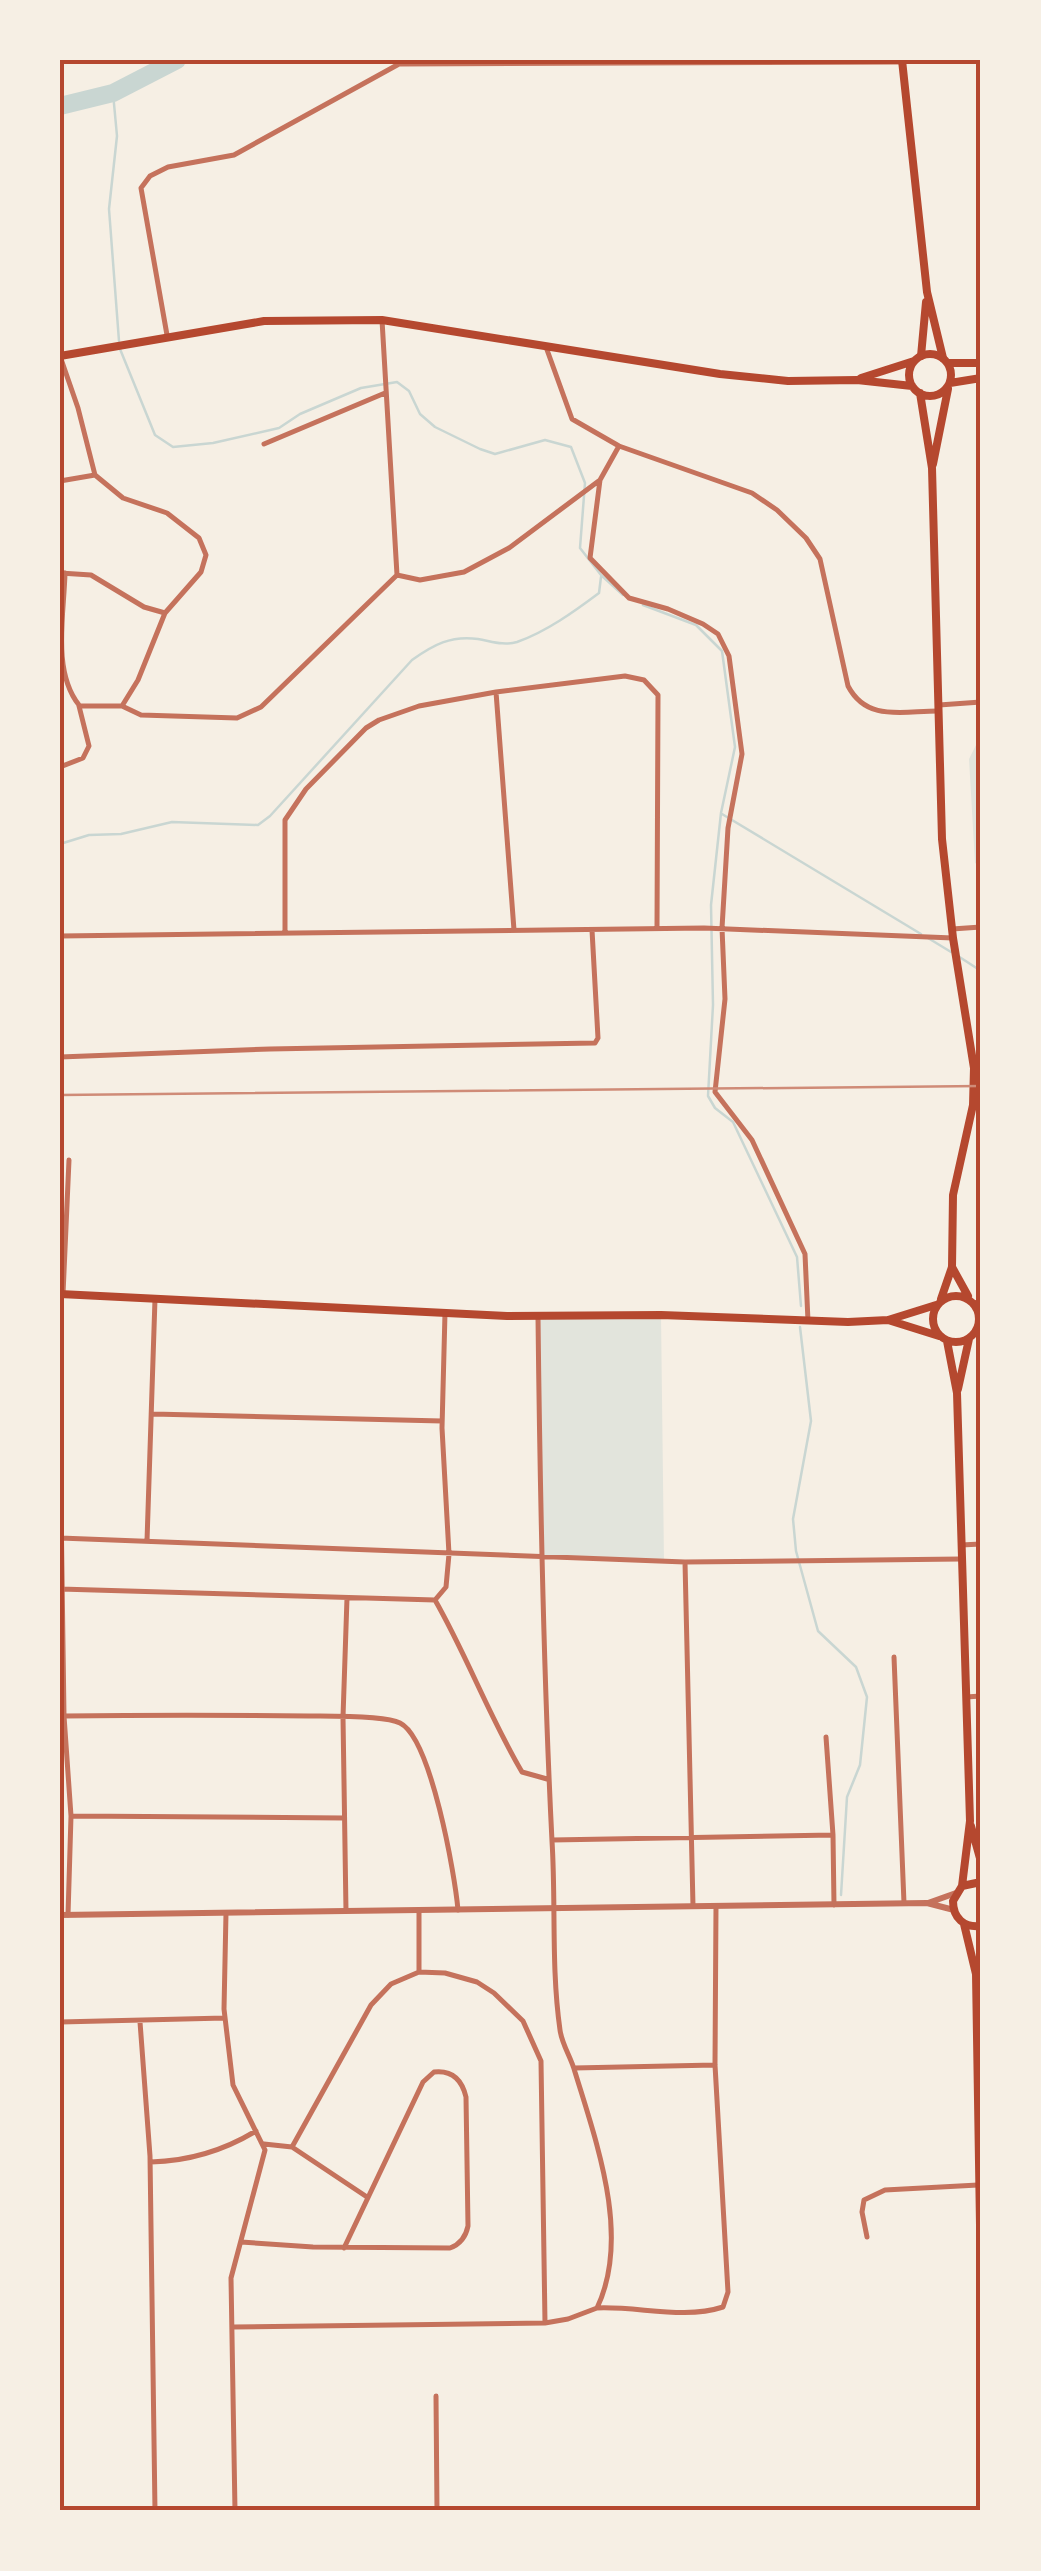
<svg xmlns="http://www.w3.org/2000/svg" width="1041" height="2571" viewBox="0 0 1041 2571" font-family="'Public Sans',sans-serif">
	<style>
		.green { fill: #e2e4dc }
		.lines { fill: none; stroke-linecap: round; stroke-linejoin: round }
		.stream { stroke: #c9d6d2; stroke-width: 2.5 }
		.river { stroke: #c9d6d2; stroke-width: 18 }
		.minor { stroke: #c5725c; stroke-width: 5 }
		.tertiary { stroke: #c5725c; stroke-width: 6 }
		.primary { stroke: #b5482f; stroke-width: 8 }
		.trunk { stroke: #b5482f; stroke-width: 8 }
		.rail { stroke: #cf8b77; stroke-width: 2.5 }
		.neatline { fill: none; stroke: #b5482f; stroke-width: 4 }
	</style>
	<rect width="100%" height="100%" fill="#f6efe4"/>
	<path class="green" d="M981 744V867L975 863 969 759 976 745Z
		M661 1315 664 1562 540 1558 538 1318Z"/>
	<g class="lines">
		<path class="stream" d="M113 93 117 136 109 209 119 341
			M120 349 155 435 173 447 213 443 279 428 300 414 361 388 397 382 409 391 420 414 435 427 480 449 495 454 545 440 571 447 585 483 580 548 601 575 623 595
			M643 605 696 625 722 651 735 747 721 813 711 905 713 1005 708 1096 715 1108 733 1122 797 1257 801 1306
			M722 814 921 934
			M60 844 89 835 121 834 172 822 258 825 270 816 412 660C433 645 451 635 478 639 491 641 503 646 517 642 546 632 575 611 599 593L601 577
			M928 938 951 952
			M958 956 981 971
			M800 1327 811 1421 793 1519 796 1551 818 1631 856 1667 867 1697 860 1765 847 1797 841 1895"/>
		<path class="river" d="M60 106 113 93 177 60"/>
		<path class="minor" d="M382 320 397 575 420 580 464 572 509 548 600 480 619 446
			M167 335 141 188 150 176 168 167 234 155 399 64 902 62
			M546 347 572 419 619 446 752 493 777 510 806 538 820 559 848 686C867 722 902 711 938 711
			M60 356 78 408 95 475 123 498 167 513 199 538 206 555 201 572 165 613 138 680 122 706
			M264 444 385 393
			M600 480 590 558 629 598 668 609 703 624 718 634 729 656 742 754 728 828 722 928 725 999 715 1092 752 1140 805 1254 808 1321
			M60 481 95 475
			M60 573 91 575 144 607 165 613
			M65 573C64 615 52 671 79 705
			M496 692 514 930
			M939 705 981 702
			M60 767 83 758 89 746 79 706H122L141 715 237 718 261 707 397 575
			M952 929 981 927
			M285 932V820L306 789 366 728 379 720 419 706 496 692 625 676 644 680 658 695 657 928
			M60 936 704 928 953 938
			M60 1057 270 1049 595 1043 598 1038 592 930
			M63 1294 69 1160
			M153 1414 442 1421
			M60 1433 64 1716 71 1816 68 1915
			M60 1538 685 1562 961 1559
			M147 1541 155 1299
			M961 1545 981 1544
			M685 1562 693 1906
			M60 1589 435 1600 446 1587 449 1554 442 1428 445 1313
			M435 1600C467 1656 489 1716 522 1772L547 1779
			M894 1657 904 1903
			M966 1697 981 1696
			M64 1716C146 1715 227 1715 309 1716 328 1716 384 1715 400 1723 431 1738 455 1875 458 1910
			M826 1737 833 1835 834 1905
			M72 1816 344 1818
			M552 1840 833 1835
			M346 1911 343 1717 347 1598
			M226 1913 224 2009 233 2085 265 2150 231 2278 235 2511
			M419 1972V1910
			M60 2022 225 2018
			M140 2022 150 2156 155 2511
			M574 2068 715 2065
			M264 2144 292 2147 367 2197
			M292 2147 371 2005 391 1984 419 1972 445 1973 477 1982 494 1993 523 2021 541 2061 545 2323
			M151 2162C190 2161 223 2151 256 2131
			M867 2237 862 2212 864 2200 885 2190 978 2185
			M241 2242 313 2247 450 2248C461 2244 466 2236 468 2226L466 2097C462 2080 452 2070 434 2072L423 2082 344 2248
			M597 2308C639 2306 683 2320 723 2307L728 2292 715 2065 716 1906
			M233 2327 545 2323 568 2319 597 2308C631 2237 597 2144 575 2072 571 2057 562 2045 560 2030 551 1967 556 1904 552 1841 543 1665 540 1493 538 1317
			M436 2396 437 2511"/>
		<path class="tertiary" d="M928 1903 956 1893
			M60 1915 927 1903 954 1910"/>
		<path class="primary" d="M902 60 927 292 943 358
			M921 356 926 302
			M60 1294 507 1316 661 1315 848 1322 888 1320 936 1305
			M975 1304 981 1306
			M888 1320 939 1336
			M978 1332 981 1331"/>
		<path class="trunk" d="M909 375a21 21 0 1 1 42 0a21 21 0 1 1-42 0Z
			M60 356 264 321 382 320 720 374 788 381 857 380 912 386
			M948 363H981
			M861 378 914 361
			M950 383 981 378
			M920 393 932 468 942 839 953 938 974 1068 973 1105 953 1195 952 1267 941 1299
			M933 464 948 389
			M952 1267 968 1296
			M933 1319a23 23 0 1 1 46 0a23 23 0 1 1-46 0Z
			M947 1341 957 1393 970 1821 962 1886
			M958 1389 969 1339
			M971 1826 981 1862
			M981 1882 962 1886 953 1901C953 1918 964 1928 981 1926
			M964 1924 976 1974 981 2287
			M977 1969 981 1954"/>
		<path class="rail" d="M60 1095 981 1086"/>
	</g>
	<rect width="1041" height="2571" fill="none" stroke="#f6efe4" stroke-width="125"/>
	<rect x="62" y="62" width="916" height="2446" class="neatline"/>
</svg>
